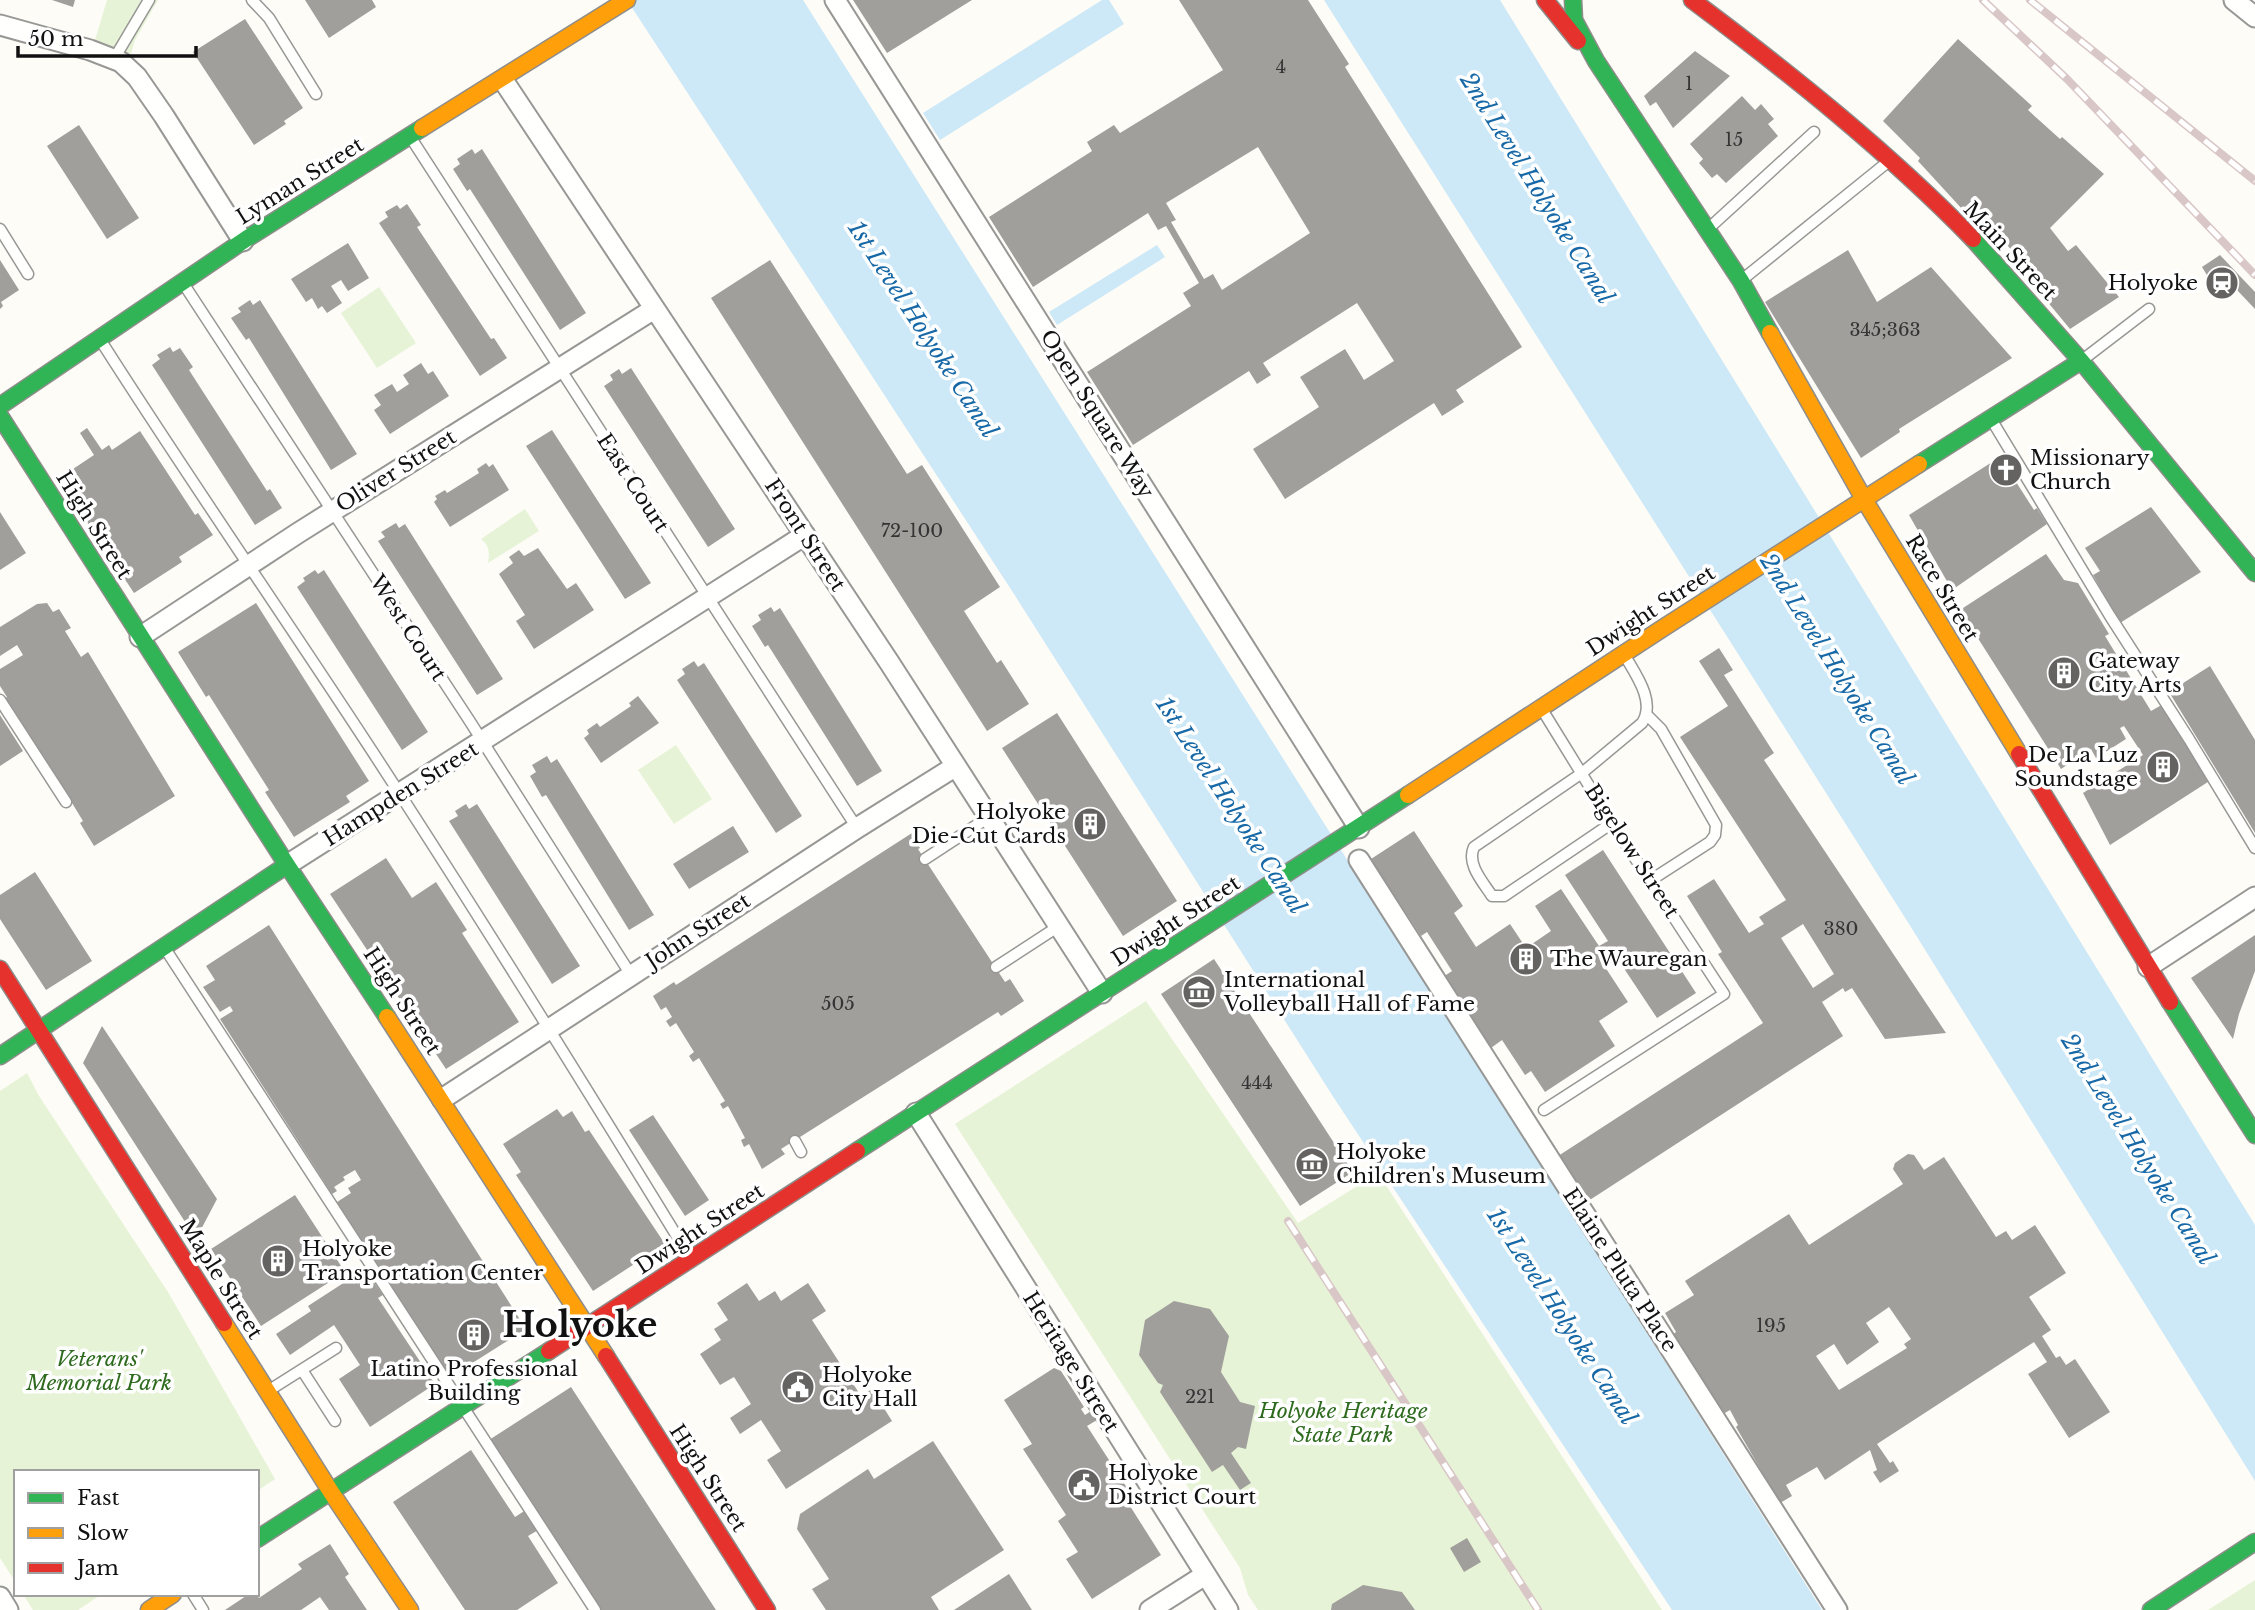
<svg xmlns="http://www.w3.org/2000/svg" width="2255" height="1610" viewBox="0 0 2255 1610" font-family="'Libre Baskerville',serif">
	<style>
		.green { fill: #e7f3d7 }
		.water { fill: #cde8f7 }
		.building { fill: #a19f9c; fill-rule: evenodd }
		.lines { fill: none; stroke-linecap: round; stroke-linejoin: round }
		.lane-casing { stroke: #979795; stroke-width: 13 }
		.street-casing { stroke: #979795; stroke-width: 23 }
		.fast-casing { stroke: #8e8d8b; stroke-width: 19 }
		.slow-casing { stroke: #8e8d8b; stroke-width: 19 }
		.jam-casing { stroke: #8e8d8b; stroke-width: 19 }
		.lane { stroke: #fffffe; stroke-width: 10 }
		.street { stroke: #fffffe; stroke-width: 19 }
		.fast { stroke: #30b455; stroke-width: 16 }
		.slow { stroke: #ff9f0a; stroke-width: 16 }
		.jam { stroke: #e5322d; stroke-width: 16 }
		.rail-casing { stroke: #d9c6c7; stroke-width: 8 }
		.rail { stroke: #fff; stroke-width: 5; stroke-dasharray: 16; stroke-linecap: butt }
		.labels { text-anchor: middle; stroke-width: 7; stroke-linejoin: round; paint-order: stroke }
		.number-label { font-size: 18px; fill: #353434 }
		.street-label { font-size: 21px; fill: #111; stroke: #fff }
		.poi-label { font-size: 21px; fill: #111; stroke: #fff; text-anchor: start }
		.park-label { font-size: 21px; font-style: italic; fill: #2f6b1f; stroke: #fff }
		.water-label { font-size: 23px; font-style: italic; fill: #1768a6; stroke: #fff }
		.town-label { font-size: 35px; font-weight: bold; fill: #111; stroke: #fff }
	</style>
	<rect width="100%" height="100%" fill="#fdfcf7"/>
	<path class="green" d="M107 0H158L135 40 131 54 95 40Z
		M379 287 416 343 377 368 341 313Z
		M525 509 539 531 488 563C490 553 489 545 481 539Z
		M676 745 712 799 674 824 638 770Z
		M1146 1001 1298 1223 1378 1173 1662 1610H1258L1248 1595 1240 1568 955 1124Z
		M27 1073 39 1096 168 1292 275 1479 257 1491V1472H16V1583L0 1558V1091Z
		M2255 1580V1610H2208Z
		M23 1594H102L78 1610H33Z"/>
	<path class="water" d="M627 0H803L1822 1610H1672L1334 1098 1014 594Z
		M1102 0H1109L1124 24 940 140 923 113Z
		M1324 0H1500L2255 1225V1481L1909 924Z
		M1157 245 1165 257 1057 325 1049 312Z"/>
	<path class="building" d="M52 0H75L73 7Z
		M305 0H372L376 7 329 38Z
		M853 0H972L887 53Z
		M1179 0H1308L1349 64 1345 67 1522 347 1456 390 1464 402 1442 416 1434 403 1285 499 1253 449 1319 407 1300 377 1345 349 1364 380 1394 361 1357 303 1263 363 1271 375 1257 384 1249 371 1133 445 1087 372 1191 306 1183 293 1199 283 1166 226 1158 230 1148 213 1033 287 989 217 1092 151 1087 142 1114 125 1120 133 1223 70ZM1258 147 1310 233 1222 290 1213 274 1204 279 1171 222 1176 220 1166 203Z
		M245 19 303 108 284 121 286 124 254 145 193 52Z
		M1958 39 2032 106 2028 110 2060 139 2062 137 2104 174 2050 228 2068 251 2076 245 2119 297 2070 329 2013 260 2017 256 1981 216 1974 222 1918 161 1920 158 1883 121Z
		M1695 51 1730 76 1673 128 1656 102 1650 106 1644 96Z
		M1742 96 1755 110 1761 104 1774 119 1768 124 1778 136 1726 183 1717 174 1712 178 1699 163 1703 159 1690 144Z
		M79 125 139 218 107 239 47 146Z
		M472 149 475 154 482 149 586 313 560 330 470 189 467 191 453 169 460 164 457 159Z
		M407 204 421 225 417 227 491 339 494 338 507 358 480 376 379 223 388 217 385 212 397 205 400 209Z
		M348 243 369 278 348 291 341 280 331 286 342 303 327 313 322 306 318 309 312 298 306 302 291 279Z
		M1848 250 1877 302 1931 267 2012 358 1899 429 1900 432 1861 458 1765 302Z
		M2220 255 2255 292V309L2237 290 2222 300 2202 267Z
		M0 260 19 290 1 302 3 306 0 309Z
		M770 260 907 474 922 465 1000 587 964 611 997 663 1001 660 1029 704 987 731 711 298Z
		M250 300 253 305 260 300 357 454 331 470 249 338 246 340 231 318 241 312 238 308Z
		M170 347 173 352 180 348 193 367 189 370 267 491 270 489 282 508 255 525 152 365 160 359 157 355Z
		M421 363 428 374 433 371 449 396 390 434 374 410 381 405 374 395 392 384 397 392 409 384 403 375Z
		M631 368 735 529 708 547 604 386 613 380 610 375 619 369 622 374Z
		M87 428 102 450 109 445 112 450 140 431 195 515 198 513 213 535 179 557 182 562 134 593 75 504 78 502 61 477 94 455 80 433Z
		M552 430 651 583 625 599 526 446Z
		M2000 457 2034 510 2037 508 2047 524 1952 590 1909 515Z
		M486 463 489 467 493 464 509 490 450 527 434 502 437 499 435 496 445 490 447 493 479 473 477 469Z
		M2151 507 2201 572 2120 623 2093 575 2100 571 2085 548Z
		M0 512 26 553 0 570Z
		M396 523 399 528 405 524 503 679 477 695 378 541 385 537 381 532Z
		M538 548 567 589 576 583 594 610 534 649 516 621 525 615 499 574 513 563 509 557 519 550 524 556Z
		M2046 554 2064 580 2078 583 2109 634 2105 636 2151 711 2165 703 2211 780 2110 845 2083 793 2143 755 2124 726 2120 728 2126 739 2096 758 2091 749 2061 769 1960 610Z
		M315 570 318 574 324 570 428 732 402 750 297 587 305 581 303 578Z
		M47 603 53 612 59 609 71 628 65 631 81 657 88 652 175 796 94 846 80 823 83 821 50 767 47 769 4 699 7 697 0 686V669L23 655 17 645 0 656V627L37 604Z
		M256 603 369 781 346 796 350 802 294 837 265 792 269 790 209 695 206 697 178 652Z
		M771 607 774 612 780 608 882 771 857 786 768 645 765 647 752 626 761 620 758 615Z
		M1719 648 1733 670 1724 675 1774 753 1764 760 1946 1033 1885 1039 1852 988 1845 992 1843 988 1822 1002 1843 1036 1582 1205 1552 1160 1763 1023 1718 954 1722 952 1687 896 1714 879 1749 933 1764 924 1759 917 1786 900 1680 737 1728 706 1699 661ZM1803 924 1834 974 1813 988 1781 938Z
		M694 661 698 667 704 663 802 816 776 833 677 680 685 674 682 669Z
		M2210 666 2255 740V833L2169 692Z
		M638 696 659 723 601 763 584 738 589 734 587 730 597 723 600 727 631 706 629 703Z
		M1057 713 1177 901 1123 936 1002 748Z
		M0 715 23 751 0 766Z
		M547 756 551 763 557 759 654 915 629 930 546 795 542 797 530 776 536 772 532 765Z
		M466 804 469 809 477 804 580 966 552 984 449 821 458 816 455 811Z
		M733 826 749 852 689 889 673 864Z
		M1414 831 1463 906 1454 913 1476 947 1510 924 1526 948 1551 931 1535 906 1561 889 1599 946 1608 941 1565 875 1603 850 1696 993 1657 1018 1611 949 1604 954 1611 964 1605 967 1628 1002 1599 1021 1615 1046 1545 1092 1531 1071 1525 1075 1502 1040 1484 1053 1437 981 1452 971 1427 932 1421 936 1371 859Z
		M912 833 920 848 918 849 1005 982 1010 979 1024 1001 1001 1016 998 1012 781 1149 785 1154 762 1169 749 1144 744 1147 741 1140 745 1138 728 1106 723 1109 720 1104 725 1101 699 1058 693 1062 689 1056 694 1052 676 1023 670 1027 666 1021 672 1017 666 1007 661 1010 653 996 674 982 676 985Z
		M386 858 412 898 436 882 467 930 462 933 519 1022 446 1069 330 894Z
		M35 872 92 961 46 990 0 919V895Z
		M269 925 526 1329 447 1379 334 1204 351 1193 348 1188 361 1180 355 1170 343 1177 345 1180 334 1187 337 1191 332 1194 220 1019 233 1011 230 1006 220 1012 203 987 215 980 206 966Z
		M2255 935V971L2239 1014 2233 1039 2191 978Z
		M1214 959 1353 1172 1300 1206 1161 994Z
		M102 1026 217 1199 196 1239 83 1063Z
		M557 1109 563 1117 572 1111 585 1132 589 1130 665 1244 593 1291 516 1175 521 1172 503 1144Z
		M653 1115 709 1200 685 1216 629 1130Z
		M1908 1154 1914 1155 1924 1170 1944 1157 1996 1237 2006 1231 2012 1240 2035 1225 2066 1273 2029 1297 2051 1330 2042 1336 2056 1358 2060 1356 2066 1365 2075 1359 2110 1412 2069 1438 2028 1374 2047 1362 2034 1342 1877 1444 1890 1463 1893 1461 1899 1471 1880 1483 1873 1472 1877 1470 1870 1450 1825 1480 1817 1467 1786 1485 1792 1496 1780 1503 1736 1427 1738 1425 1730 1410 1718 1417 1671 1336 1676 1332 1665 1313 1694 1295 1685 1281 1789 1214 1809 1245 1903 1184 1893 1169 1895 1163ZM1889 1307 1911 1339 1904 1344 1907 1348 1839 1390 1816 1356 1834 1344 1847 1365 1879 1342 1866 1323Z
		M295 1195 345 1272 261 1326 211 1249Z
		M365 1269 383 1295 378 1298 435 1384 370 1427 339 1379 360 1365 334 1325 290 1355 276 1334 311 1311 308 1306Z
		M747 1283 759 1301 775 1291 781 1301 808 1283 826 1311 812 1320 861 1396 872 1389 892 1421 786 1489 767 1460 781 1451 761 1420 740 1434 730 1418 751 1404 734 1377 720 1385 700 1354 721 1340 714 1329 728 1320 717 1303Z
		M1174 1301 1210 1309 1229 1336 1221 1372 1240 1402 1255 1406 1246 1449 1238 1447 1231 1453 1251 1483 1240 1490 1223 1465 1212 1472 1160 1392 1163 1385 1158 1383 1139 1355 1145 1320Z
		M1054 1368 1061 1371 1084 1407 1081 1409 1085 1415 1091 1411 1097 1420 1087 1426 1131 1494 1140 1489 1145 1497 1130 1506 1161 1555 1092 1599 1066 1559 1078 1552 1058 1521 1066 1515 1023 1449 1032 1444 1004 1400Z
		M571 1387 716 1610H600L545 1526 528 1536 558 1583 517 1610H465L393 1502 471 1450 515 1517 532 1506 489 1440Z
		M933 1441 1004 1550 931 1597 939 1610H826L812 1589 829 1579 797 1529 800 1514 868 1469 874 1479Z
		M1467 1538 1481 1562 1464 1572 1450 1548Z
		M330 1544 349 1574 345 1577 367 1610H329L320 1597 301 1610H225L249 1594H256L259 1598 302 1569 298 1564Z
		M1009 1574 1032 1610H954Z
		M1363 1585 1402 1592 1415 1610H1331L1332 1604Z"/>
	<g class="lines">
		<defs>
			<path id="lane" d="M252 0 269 18 316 94
				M114 59 149 0
				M411 138 857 828
				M0 229 28 274
				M1708 229 1814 132
				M1743 279 1889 161
				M183 283 469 720 631 975
				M101 341C194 487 293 629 387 774 490 933 590 1094 689 1256
				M2085 358 2149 309
				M1991 419 2110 616 2189 739 2255 848
				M0 700 66 802
				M1543 711 1612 823 1724 994 1544 1110
				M1647 715 1661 729 1716 825 1715 835 1710 842 1651 880
				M1612 823 1504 896H1492C1483 882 1466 864 1474 847L1582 773 1642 723C1656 702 1636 675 1625 656
				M925 859 989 817
				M166 950 595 1610
				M996 967 1059 926
				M795 1141 801 1152
				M302 1370 335 1421
				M268 1391 336 1348
				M193 1594 203 1610"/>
			<path id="street" d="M835 0 1359 828
				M2234 0 2255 17
				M0 25 90 50 121 62 137 77 164 116 243 241
				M503 80 889 662 1102 993
				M140 637 298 533 654 309
				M1359 860 1837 1610
				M287 865 805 535
				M2148 967 2255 897
				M442 1099 857 828 956 766
				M916 1113 1228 1610
				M0 1597 8 1610
				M1150 1610 1205 1575"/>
			<path id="fast" d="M1573 0 1574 20 1596 61 1741 281 1770 333
				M1973 239 2082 362 2255 573
				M0 406 246 239 422 128
				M0 416 287 865 387 1017
				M1919 464 2081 361
				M2170 1002 2255 1135
				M0 1056 287 865
				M857 1151 1408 795
				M257 1539 549 1351
				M2151 1610 2255 1542"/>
			<path id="slow" d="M422 128 627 0
				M1770 333 1865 501 2019 754
				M1408 795 1663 628 1919 464
				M387 1017 606 1356
				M224 1323 331 1492 410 1610
				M149 1610 173 1594"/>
			<path id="jam" d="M1545 0 1578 41
				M1692 0C1791 74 1887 151 1973 239
				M2019 754 2170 1002
				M0 969 224 1323
				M549 1351 857 1151
				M606 1356 767 1610"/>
		</defs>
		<use href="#lane" class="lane-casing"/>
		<use href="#street" class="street-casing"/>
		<use href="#fast" class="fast-casing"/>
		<use href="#slow" class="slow-casing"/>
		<use href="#jam" class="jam-casing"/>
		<use href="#lane" class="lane"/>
		<use href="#street" class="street"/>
		<use href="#fast" class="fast"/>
		<use href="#slow" class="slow"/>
		<use href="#jam" class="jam"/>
		<defs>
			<path id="rail" d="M1983 0 2067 79 2255 275
				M2030 0 2255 181
				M1288 1221 1538 1610"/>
		</defs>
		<use href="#rail" class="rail-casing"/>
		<use href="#rail" class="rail"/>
	</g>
	<defs>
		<symbol id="station-disc" viewBox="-11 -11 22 22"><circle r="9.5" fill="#646362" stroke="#fff"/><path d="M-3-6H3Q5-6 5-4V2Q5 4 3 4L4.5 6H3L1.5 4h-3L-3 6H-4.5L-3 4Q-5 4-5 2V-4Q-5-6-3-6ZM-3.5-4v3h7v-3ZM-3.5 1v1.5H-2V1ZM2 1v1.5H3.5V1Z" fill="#fff"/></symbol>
		<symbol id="church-disc" viewBox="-11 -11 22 22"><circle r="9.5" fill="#646362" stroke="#fff"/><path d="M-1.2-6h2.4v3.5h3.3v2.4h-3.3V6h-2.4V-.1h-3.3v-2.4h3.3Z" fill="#fff"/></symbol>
		<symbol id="building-disc" viewBox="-11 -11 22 22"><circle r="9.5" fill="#646362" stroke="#fff"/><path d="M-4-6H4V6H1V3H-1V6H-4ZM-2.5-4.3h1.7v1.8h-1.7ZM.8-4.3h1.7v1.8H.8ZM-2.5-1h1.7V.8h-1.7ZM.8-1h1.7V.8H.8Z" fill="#fff"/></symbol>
		<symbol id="museum-disc" viewBox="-11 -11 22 22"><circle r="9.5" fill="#646362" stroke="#fff"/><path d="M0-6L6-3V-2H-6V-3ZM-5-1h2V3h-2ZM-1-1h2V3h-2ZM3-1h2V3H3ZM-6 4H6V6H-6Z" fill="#fff"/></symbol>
		<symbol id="civic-disc" viewBox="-11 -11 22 22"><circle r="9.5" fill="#646362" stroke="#fff"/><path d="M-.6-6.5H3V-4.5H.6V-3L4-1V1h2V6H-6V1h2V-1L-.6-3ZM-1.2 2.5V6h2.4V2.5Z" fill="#fff"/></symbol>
	</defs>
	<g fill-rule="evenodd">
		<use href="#station-disc" x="2203" y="264" width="38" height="38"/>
		<use href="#church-disc" x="1987" y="451" width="38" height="38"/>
		<use href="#building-disc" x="2045" y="654" width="38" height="38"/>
		<use href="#building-disc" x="2144" y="748" width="38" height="38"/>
		<use href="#building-disc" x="1071" y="805" width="38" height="38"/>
		<use href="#building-disc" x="1507" y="940" width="38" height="38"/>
		<use href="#museum-disc" x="1180" y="973" width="38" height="38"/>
		<use href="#museum-disc" x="1293" y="1145" width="38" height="38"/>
		<use href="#building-disc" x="259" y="1242" width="38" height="38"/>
		<use href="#building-disc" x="455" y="1316" width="38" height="38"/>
		<use href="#civic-disc" x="779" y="1368" width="38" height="38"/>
		<use href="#civic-disc" x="1065" y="1466" width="38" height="38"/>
	</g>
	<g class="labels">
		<g class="number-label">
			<text x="1281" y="73">4</text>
			<text x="1689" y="90">1</text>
			<text x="1734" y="146">15</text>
			<text x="1885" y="336">345;363</text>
			<text x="912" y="537">72-100</text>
			<text x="1841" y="935">380</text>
			<text x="838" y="1010">505</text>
			<text x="1257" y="1089">444</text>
			<text x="1771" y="1332">195</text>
			<text x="1200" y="1403">221</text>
		</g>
		<g class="street-label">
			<text transform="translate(300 181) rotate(-32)" y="7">Lyman Street</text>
			<text transform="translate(2010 251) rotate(47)" y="7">Main Street</text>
			<text transform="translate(1097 414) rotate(58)" y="7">Open Square Way</text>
			<text transform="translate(396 471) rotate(-32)" y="7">Oliver Street</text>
			<text transform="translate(633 483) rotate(57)" y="7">East Court</text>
			<text transform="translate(94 525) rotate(58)" y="7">High Street</text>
			<text transform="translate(805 535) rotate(57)" y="7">Front Street</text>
			<text transform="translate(1942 588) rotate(59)" y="7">Race Street</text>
			<text transform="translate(1651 611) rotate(-33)" y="7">Dwight Street</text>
			<text transform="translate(408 628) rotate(57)" y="7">West Court</text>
			<text transform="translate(401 794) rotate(-32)" y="7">Hampden Street</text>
			<text transform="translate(1632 851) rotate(57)" y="7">Bigelow Street</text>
			<text transform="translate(1176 921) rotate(-33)" y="7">Dwight Street</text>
			<text transform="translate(698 931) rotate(-33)" y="7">John Street</text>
			<text transform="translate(402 1001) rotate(57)" y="7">High Street</text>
			<text transform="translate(700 1229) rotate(-33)" y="7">Dwight Street</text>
			<text transform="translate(1620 1270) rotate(57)" y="7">Elaine Pluta Place</text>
			<text transform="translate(221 1279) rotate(58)" y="7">Maple Street</text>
			<text transform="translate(1071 1362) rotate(58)" y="7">Heritage Street</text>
			<text transform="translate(708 1478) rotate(57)" y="7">High Street</text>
		</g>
		<g class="poi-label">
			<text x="2198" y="290" text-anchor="end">Holyoke</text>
			<text x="2030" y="465">Missionary<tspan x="2030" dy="24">Church</tspan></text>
			<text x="2088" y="668">Gateway<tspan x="2088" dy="24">City Arts</tspan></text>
			<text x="2138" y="762" text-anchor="end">De La Luz<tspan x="2138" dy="24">Soundstage</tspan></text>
			<text x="1066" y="819" text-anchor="end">Holyoke<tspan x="1066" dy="24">Die-Cut Cards</tspan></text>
			<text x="1550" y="966">The Wauregan</text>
			<text x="1224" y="987">International<tspan x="1224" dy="24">Volleyball Hall of Fame</tspan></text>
			<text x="1336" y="1159">Holyoke<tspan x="1336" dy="24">Children's Museum</tspan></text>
			<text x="302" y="1256">Holyoke<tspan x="302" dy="24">Transportation Center</tspan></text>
			<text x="474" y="1376" text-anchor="middle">Latino Professional<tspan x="474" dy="24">Building</tspan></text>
			<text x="822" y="1382">Holyoke<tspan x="822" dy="24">City Hall</tspan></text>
			<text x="1108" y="1480">Holyoke<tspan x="1108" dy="24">District Court</tspan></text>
		</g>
		<g class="park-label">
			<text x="99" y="1366">Veterans'<tspan x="99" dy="24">Memorial Park</tspan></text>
			<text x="1343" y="1418">Holyoke Heritage<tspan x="1343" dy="24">State Park</tspan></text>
		</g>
		<g class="water-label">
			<text transform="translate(1537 188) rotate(58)" y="8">2nd Level Holyoke Canal</text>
			<text transform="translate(923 329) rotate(57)" y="8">1st Level Holyoke Canal</text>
			<text transform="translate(1837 669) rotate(58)" y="8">2nd Level Holyoke Canal</text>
			<text transform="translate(1231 805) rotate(57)" y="8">1st Level Holyoke Canal</text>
			<text transform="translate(2138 1149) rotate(58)" y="8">2nd Level Holyoke Canal</text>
			<text transform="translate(1562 1316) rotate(57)" y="8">1st Level Holyoke Canal</text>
		</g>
		<g class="town-label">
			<text x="580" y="1337">Holyoke</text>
		</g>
	</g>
	<rect x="14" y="1470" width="245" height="126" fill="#ffffff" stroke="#a0a0a0" stroke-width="2"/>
	<rect x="28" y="1493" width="35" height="10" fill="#30b455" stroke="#a0a0a0" stroke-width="2"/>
	<text x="77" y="1505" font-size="21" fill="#111111">Fast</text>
	<rect x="28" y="1528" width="35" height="10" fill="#ff9f0a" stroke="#a0a0a0" stroke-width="2"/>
	<text x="77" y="1540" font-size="21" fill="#111111">Slow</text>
	<rect x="28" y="1563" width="35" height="10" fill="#e5322d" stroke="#a0a0a0" stroke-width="2"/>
	<text x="77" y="1575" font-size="21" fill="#111111">Jam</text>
	<path d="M18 46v10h178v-10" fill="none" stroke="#111111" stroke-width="3.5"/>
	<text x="28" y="46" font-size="21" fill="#111111" stroke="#ffffff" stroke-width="5" paint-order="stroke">50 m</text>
</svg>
